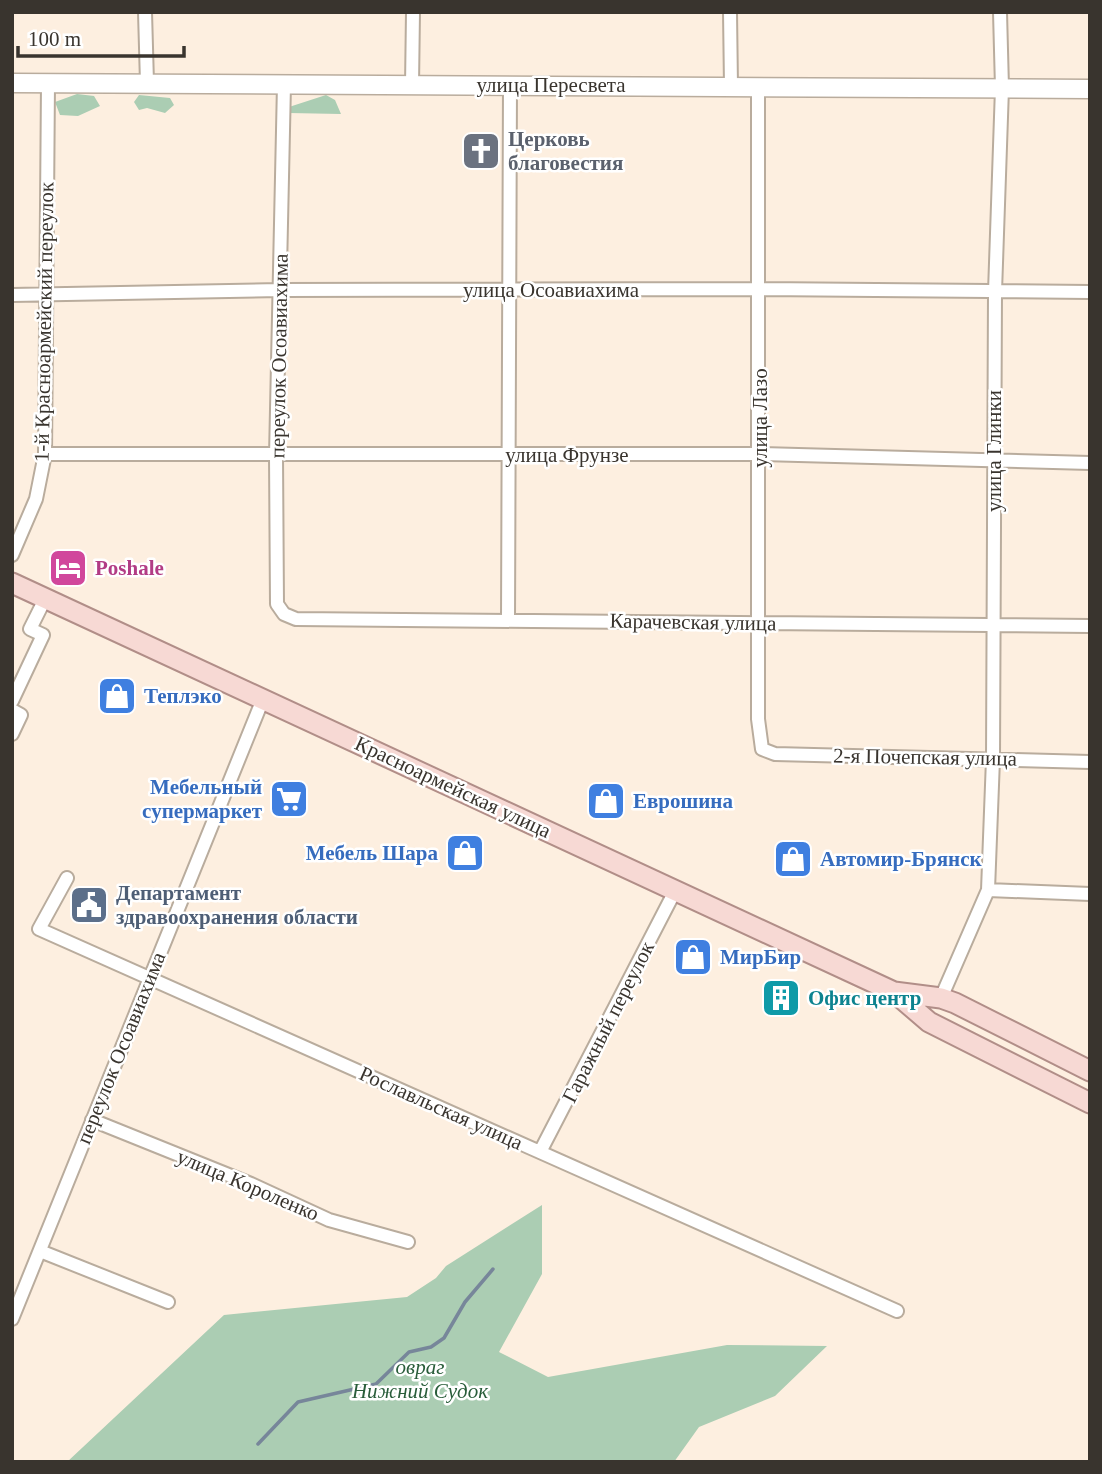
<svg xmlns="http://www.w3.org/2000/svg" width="1102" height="1474" viewBox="0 0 1102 1474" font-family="Georgia,serif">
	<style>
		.forest { fill: #abcdb3 }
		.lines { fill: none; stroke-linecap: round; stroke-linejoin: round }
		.stream { stroke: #77869a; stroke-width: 3.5 }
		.street-casing { stroke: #b9ac9d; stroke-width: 16 }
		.secondary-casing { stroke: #b9ac9d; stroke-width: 21 }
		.primary-casing { stroke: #b18e88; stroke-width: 23 }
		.street { stroke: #fff; stroke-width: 12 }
		.secondary { stroke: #fff; stroke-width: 18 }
		.primary { stroke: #f7d9d4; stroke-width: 19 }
		.labels { text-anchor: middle; stroke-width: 5; stroke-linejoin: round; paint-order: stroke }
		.street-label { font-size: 21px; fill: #39342e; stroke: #fff }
		.worship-label { font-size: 21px; font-weight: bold; fill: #5b616d; stroke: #fff; text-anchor: start }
		.hotel-label { font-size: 21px; font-weight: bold; fill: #b23c85; stroke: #fff; text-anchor: start }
		.shop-label { font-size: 21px; font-weight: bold; fill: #366cbe; stroke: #fff; text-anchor: start }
		.service-label { font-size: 21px; font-weight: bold; fill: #4e5e75; stroke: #fff; text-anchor: start }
		.culture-label { font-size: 21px; font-weight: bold; fill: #0d838f; stroke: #fff; text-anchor: start }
		.park-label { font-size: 21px; font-style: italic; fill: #295d3a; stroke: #fff }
	</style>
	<rect width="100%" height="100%" fill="#fdefe0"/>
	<path class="forest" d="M77 94 94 96 100 106 78 116 60 115 55 102Z
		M139 95 170 98 174 105 165 113 147 108 139 110 134 102Z
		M326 95 335 100 341 114 289 113V107Z
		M542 1205V1274L499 1352 548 1377 727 1345 827 1346 775 1396 699 1427 674 1462H67L224 1315 407 1297 436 1278 446 1266Z"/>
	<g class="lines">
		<path class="stream" d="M258 1444 298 1402 376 1384 409 1352 431 1347 444 1338 465 1302 493 1269"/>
		<defs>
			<path id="street" d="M145 12 147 83
				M730 12 731 86
				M284 84 276 456 277 604 284 614 296 619 1090 626
				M412 85 413 12
				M758 87V719L762 749 775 754 1090 762
				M12 295 280 290 759 289 1090 292
				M45 454H760L1090 463
				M12 555 36 499 45 454 48 83
				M508 620 510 85
				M12 701 43 635 30 629 45 599
				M12 710 21 715 12 734
				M67 878 39 929 897 1311
				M988 890 1090 894
				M941 998 988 890 993 759 995 292 1002 88 1000 12
				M92 1120 251 1184 329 1220 408 1242
				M540 1152 675 891
				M40 1251 168 1302
				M12 1319 263 699"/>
			<path id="secondary" d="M12 83 1090 89"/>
			<path id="primary" d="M12 583 894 992 929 1022 1090 1103
				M894 992 941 998 955 1003 1090 1071"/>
		</defs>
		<use href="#street" class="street-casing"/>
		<use href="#secondary" class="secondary-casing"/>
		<use href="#primary" class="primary-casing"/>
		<use href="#street" class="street"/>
		<use href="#secondary" class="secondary"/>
		<use href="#primary" class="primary"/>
	</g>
	<defs>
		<symbol id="church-square" viewBox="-11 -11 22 22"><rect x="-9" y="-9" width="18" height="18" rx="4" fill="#6b7280" stroke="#fff"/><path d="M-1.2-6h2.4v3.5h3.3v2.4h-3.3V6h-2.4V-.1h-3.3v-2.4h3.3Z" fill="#fff"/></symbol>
		<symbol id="hotel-square" viewBox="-11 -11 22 22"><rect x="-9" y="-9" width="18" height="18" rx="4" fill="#d1479c" stroke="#fff"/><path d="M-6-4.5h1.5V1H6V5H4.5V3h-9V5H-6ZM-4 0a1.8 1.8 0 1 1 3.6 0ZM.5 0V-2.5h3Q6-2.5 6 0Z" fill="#fff"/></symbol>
		<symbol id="shop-square" viewBox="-11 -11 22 22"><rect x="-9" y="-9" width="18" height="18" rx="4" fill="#3f7fe0" stroke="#fff"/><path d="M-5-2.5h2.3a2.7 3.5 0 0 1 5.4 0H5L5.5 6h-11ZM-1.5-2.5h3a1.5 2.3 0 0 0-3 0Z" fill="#fff"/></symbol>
		<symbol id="supermarket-square" viewBox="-11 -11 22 22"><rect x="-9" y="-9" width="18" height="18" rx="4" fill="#3f7fe0" stroke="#fff"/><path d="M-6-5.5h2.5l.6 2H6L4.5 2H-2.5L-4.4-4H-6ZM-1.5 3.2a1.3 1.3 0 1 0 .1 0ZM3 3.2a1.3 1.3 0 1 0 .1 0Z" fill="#fff"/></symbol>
		<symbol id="civic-square" viewBox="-11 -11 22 22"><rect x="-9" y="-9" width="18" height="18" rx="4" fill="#5c6f8a" stroke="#fff"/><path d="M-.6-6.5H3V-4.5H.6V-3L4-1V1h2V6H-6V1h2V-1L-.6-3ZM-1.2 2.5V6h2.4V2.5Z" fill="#fff"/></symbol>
		<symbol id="building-square" viewBox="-11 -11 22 22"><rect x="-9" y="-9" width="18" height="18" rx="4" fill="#0f9aa8" stroke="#fff"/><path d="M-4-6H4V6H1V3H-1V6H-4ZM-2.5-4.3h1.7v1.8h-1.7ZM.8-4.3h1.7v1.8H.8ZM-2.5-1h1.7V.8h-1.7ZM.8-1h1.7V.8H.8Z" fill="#fff"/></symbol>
	</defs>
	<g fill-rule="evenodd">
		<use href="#church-square" x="459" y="129" width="44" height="44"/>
		<use href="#hotel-square" x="46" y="546" width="44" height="44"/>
		<use href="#shop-square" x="95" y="674" width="44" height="44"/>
		<use href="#supermarket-square" x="267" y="777" width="44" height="44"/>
		<use href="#shop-square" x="584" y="779" width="44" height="44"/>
		<use href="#shop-square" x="443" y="831" width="44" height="44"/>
		<use href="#shop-square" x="771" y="837" width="44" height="44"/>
		<use href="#civic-square" x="67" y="883" width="44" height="44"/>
		<use href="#shop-square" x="671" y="935" width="44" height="44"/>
		<use href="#building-square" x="759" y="976" width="44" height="44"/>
	</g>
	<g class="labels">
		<g class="street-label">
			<text x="551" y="92">улица Пересвета</text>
			<text x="551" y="297">улица Осоавиахима</text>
			<text transform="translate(44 322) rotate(-89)" y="7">1-й Красноармейский переулок</text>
			<text transform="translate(279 356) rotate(-89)" y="7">переулок Осоавиахима</text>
			<text transform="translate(760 418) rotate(-90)" y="7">улица Лазо</text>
			<text transform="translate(994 451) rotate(-90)" y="7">улица Глинки</text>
			<text x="567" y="462">улица Фрунзе</text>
			<text transform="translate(693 622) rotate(1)" y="7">Карачевская улица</text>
			<text transform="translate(925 757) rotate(1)" y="7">2-я Почепская улица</text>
			<text transform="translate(453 787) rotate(25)" y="7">Красноармейская улица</text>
			<text transform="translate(608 1022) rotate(-63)" y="7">Гаражный переулок</text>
			<text transform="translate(121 1048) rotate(-68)" y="7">переулок Осоавиахима</text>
			<text transform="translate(441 1108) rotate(24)" y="7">Рославльская улица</text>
			<text transform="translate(248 1185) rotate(23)" y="7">улица Короленко</text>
		</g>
		<g class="worship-label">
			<text x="508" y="146">Церковь<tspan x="508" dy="24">благовестия</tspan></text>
		</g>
		<g class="hotel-label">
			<text x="95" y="575">Poshale</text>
		</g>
		<g class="shop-label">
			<text x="144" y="703">Теплэко</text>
			<text x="262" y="794" text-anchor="end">Мебельный<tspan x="262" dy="24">супермаркет</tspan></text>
			<text x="633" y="808">Еврошина</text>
			<text x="438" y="860" text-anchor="end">Мебель Шара</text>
			<text x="820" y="866">Автомир-Брянск</text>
			<text x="720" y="964">МирБир</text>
		</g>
		<g class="service-label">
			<text x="116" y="900">Департамент<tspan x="116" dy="24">здравоохранения области</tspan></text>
		</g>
		<g class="culture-label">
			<text x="808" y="1005">Офис центр</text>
		</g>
		<g class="park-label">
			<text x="420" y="1374">овраг<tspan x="420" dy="24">Нижний Судок</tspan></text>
		</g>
	</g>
	<rect width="1102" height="1474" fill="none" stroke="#39342e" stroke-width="28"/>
	<path d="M18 46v10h166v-10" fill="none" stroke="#39342e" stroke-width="3.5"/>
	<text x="28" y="46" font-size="21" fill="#39342e" stroke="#ffffff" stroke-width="5" paint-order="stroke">100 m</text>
</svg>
